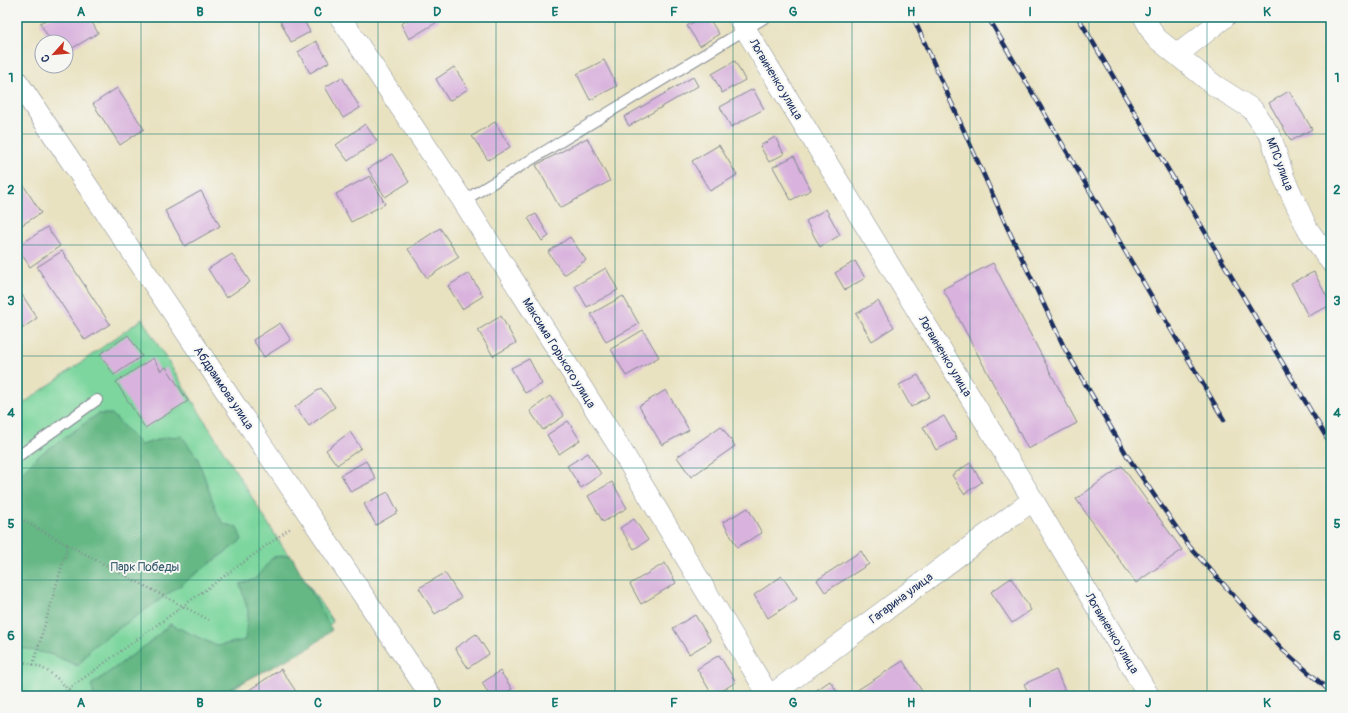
<svg xmlns="http://www.w3.org/2000/svg" width="1348" height="713" viewBox="0 0 1348 713" font-family="Pangolin,sans-serif">
	<style>
		.green { fill: #7cd69d; stroke: #4c827e }
		.forest { fill: #65b784; stroke: #407371 }
		.building { fill: #d9b3dd }
		.lines { fill: none; stroke-linecap: round; stroke-linejoin: round }
		.lane-casing { stroke: #828890; stroke-width: 12 }
		.street-casing { stroke: #828890; stroke-width: 22 }
		.path { stroke: #828890; stroke-width: 2.5; stroke-dasharray: 1 3; stroke-linecap: butt }
		.lane { stroke: #fff; stroke-width: 10 }
		.street { stroke: #fff; stroke-width: 21 }
		.rail-casing { stroke: #1b2f5e; stroke-width: 4.5 }
		.rail { stroke: #f6f6f2; stroke-width: 3; stroke-dasharray: 9; stroke-linecap: butt }
		.grid { fill: none; stroke: #0f766e; stroke-width: 1; stroke-opacity: 0.55 }
		.labels { text-anchor: middle; stroke-width: 4; stroke-linejoin: round; paint-order: stroke }
		.street-label { font-size: 12px; fill: #1b2f5e; stroke: #f6f6f2 }
		.park-label { font-size: 12px; fill: #33596e; stroke: #f6f6f2 }
		.neatline { fill: none; stroke: #0f766e; stroke-width: 1.5 }
		.grid-label { font-size: 13px; text-anchor: middle; font-weight: bold; fill: #0f766e }
	</style>
	<rect width="100%" height="100%" fill="#f6f6f2"/>
	<filter id="ink" filterUnits="userSpaceOnUse"><feTurbulence type="fractalNoise" baseFrequency=".025" numOctaves="2"/><feDisplacementMap in="SourceGraphic" scale="8" xChannelSelector="R" yChannelSelector="G"/><feConvolveMatrix kernelMatrix="1 2 1 2 8 2 1 2 1" color-interpolation-filters="sRGB"/></filter>
	<filter id="wash" filterUnits="userSpaceOnUse"><feTurbulence type="fractalNoise" baseFrequency=".012" numOctaves="4" result="noise"/><feDisplacementMap in="SourceGraphic" scale="16" xChannelSelector="R" yChannelSelector="G"/><feGaussianBlur stdDeviation="0.9" result="paint"/><feColorMatrix in="noise" values="0 0 0 0 0 0 0 0 0 0 0 0 0 0 0 0 0 1.4 0 .05"/><feComposite in="paint" operator="in"/></filter>
	<g filter="url(#wash)">
		<rect width="100%" height="100%" fill="#e9e2c1"/>
		<path class="green" d="M142 319 277 538 333 622 223 696H17V408Z"/>
		<path class="forest" d="M98 414H112L141 445 167 437 182 436 198 459 217 513 224 524 237 527 242 540 164 597 92 647 78 666 53 655 17 647V477L37 457Z
			M291 555 332 630 309 648 216 696H94L91 685 149 643 170 624 217 646 245 640 248 611 240 584 255 579 273 557Z"/>
		<g id="blocks">
			<path class="building" d="M51 17H89L98 33 66 52V42H51L40 23Z
				M95 17H108L99 23Z
				M278 17H302L310 32 291 42Z
				M413 17H437L439 21 409 39 401 24Z
				M702 17H708L719 34 700 46 687 26Z
				M316 41 329 62 310 73 298 52Z
				M604 60 617 86 590 100 577 74Z
				M735 61 745 80 722 93 712 74Z
				M454 67 468 89 449 101 436 79Z
				M342 77 360 108 343 118 325 87Z
				M693 77 698 86 629 126 624 117Z
				M117 88 144 129 120 145 93 104Z
				M753 89 764 109 731 127 720 107Z
				M1289 91 1312 129 1291 141 1269 103Z
				M495 122 510 147 488 160 472 136Z
				M365 124 377 141 348 161 336 145Z
				M775 137 784 154 769 162 760 146Z
				M587 138 610 181 560 208 536 165Z
				M719 145 737 175 710 191 692 161Z
				M392 154 409 182 385 197 368 169Z
				M794 156 811 190 791 200 773 167Z
				M17 175 41 213 17 228Z
				M370 176 385 204 351 222 336 194Z
				M201 191 220 226 185 246 165 211Z
				M826 209 840 235 820 247 806 221Z
				M536 214 549 236 542 241 528 218Z
				M47 227 60 246 30 267 17 247Z
				M440 228 459 257 427 278 408 249Z
				M570 237 586 260 564 275 548 252Z
				M62 251 110 324 85 340 37 267Z
				M232 254 250 282 226 298 208 269Z
				M855 261 865 278 845 290 835 273Z
				M993 263 1077 423 1028 449 943 289Z
				M606 268 618 290 587 307 575 286Z
				M1314 272 1331 305 1308 316 1291 283Z
				M469 273 483 296 462 309 448 286Z
				M17 287 37 318 17 332Z
				M623 296 639 324 606 342 591 314Z
				M878 301 894 327 872 341 856 314Z
				M501 316 516 343 493 356 478 330Z
				M280 323 291 340 264 357 253 340Z
				M643 330 659 357 626 376 611 349Z
				M128 335 142 356 114 375 100 354Z
				M153 358 161 371 166 367 188 401 145 428 116 382Z
				M529 359 542 384 525 393 511 368Z
				M918 375 930 396 911 407 899 385Z
				M321 388 335 407 309 426 295 407Z
				M666 390 689 430 662 445 639 406Z
				M550 396 564 416 543 430 530 411Z
				M944 416 957 439 936 450 923 427Z
				M568 421 580 440 559 454 547 435Z
				M721 426 735 446 691 477 677 457Z
				M350 432 361 448 337 465 326 450Z
				M588 453 601 474 581 488 567 466Z
				M366 461 376 479 351 492 341 475Z
				M970 463 982 482 964 494 952 475Z
				M1122 466 1182 550 1136 583 1076 499Z
				M612 482 627 508 603 522 588 496Z
				M388 492 398 512 376 525 364 504Z
				M748 508 762 533 737 547 723 522Z
				M634 519 648 540 634 549 620 528Z
				M861 551 869 564 825 592 817 580Z
				M665 563 676 583 641 604 630 584Z
				M445 573 461 598 435 614 419 588Z
				M782 576 797 599 768 618 754 595Z
				M1011 578 1031 610 1012 623 991 592Z
				M695 615 711 641 689 654 673 628Z
				M476 634 489 654 468 668 455 648Z
				M719 655 736 682 713 696 697 669Z
				M903 661 925 696H848Z
				M281 669 299 696H240Z
				M1056 670 1067 696H1030L1024 684Z
				M500 671 512 689 501 696H490L482 683Z
				M830 681 840 696H808Z"/>
		</g>
	</g>
	<g filter="url(#ink)">
		<use href="#blocks" fill-opacity="0" stroke="#828890" stroke-width="1"/>
		<g class="lines">
			<defs>
				<path id="lane" d="M463 201 766 17
					M17 457 97 400"/>
				<path id="street" d="M340 17 463 201 620 448 769 696
					M738 17 1033 500 1149 696
					M1144 17 1155 37 1214 85 1252 109 1271 137 1284 178 1307 228 1331 262
					M1177 55 1225 17
					M17 81 431 696
					M770 696 1033 500"/>
			</defs>
			<use href="#lane" class="lane-casing"/>
			<use href="#street" class="street-casing"/>
			<path class="path" d="M17 517 68 545
				M17 662C40 662 60 677 72 696
				M33 665 68 545 209 620
				M59 696 292 527"/>
			<use href="#lane" class="lane"/>
			<use href="#street" class="street"/>
			<defs>
				<path id="rail" d="M913 17 1008 229 1065 349 1128 457 1189 546 1283 650 1331 692
					M988 17 1224 420
					M1078 17 1331 445"/>
			</defs>
			<use href="#rail" class="rail-casing"/>
			<use href="#rail" class="rail"/>
		</g>
	</g>
	<path class="grid" d="M141 17V696M259 17V696M378 17V696M496 17V696M615 17V696M733 17V696M852 17V696M970 17V696M1089 17V696M1207 17V696M17 134H1331M17 245H1331M17 356H1331M17 468H1331M17 580H1331"/>
	<g class="labels">
		<g class="street-label">
			<text transform="translate(776 79) rotate(59)" y="4">Логвиненко улица</text>
			<text transform="translate(1280 164) rotate(69)" y="4">МПС улица</text>
			<text transform="translate(559 353) rotate(58)" y="4">Максима Горького улица</text>
			<text transform="translate(945 356) rotate(59)" y="4">Логвиненко улица</text>
			<text transform="translate(224 388) rotate(56)" y="4">Абдраимова улица</text>
			<text transform="translate(901 598) rotate(-37)" y="4">Гагарина улица</text>
			<text transform="translate(1112 633) rotate(59)" y="4">Логвиненко улица</text>
		</g>
		<g class="park-label">
			<text x="145" y="571">Парк Победы</text>
		</g>
	</g>
	<rect width="1348" height="713" fill="none" stroke="#f6f6f2" stroke-width="44"/>
	<g transform="translate(54 54) rotate(243)"><circle r="19" fill="#f6f6f2" stroke="#9ea6b7"/>
	<path d="M0-3L7 15L0 10L-7 15Z" fill="#c8321e"/>
	<text y="-6" font-size="11" font-weight="bold" text-anchor="middle" fill="#1b2f5e">С</text>
	</g>
	<rect x="22" y="22" width="1304" height="669" class="neatline"/>
	<g class="grid-label">
		<text x="81" y="16">A</text>
		<text x="200" y="16">B</text>
		<text x="318" y="16">C</text>
		<text x="437" y="16">D</text>
		<text x="555" y="16">E</text>
		<text x="674" y="16">F</text>
		<text x="793" y="16">G</text>
		<text x="911" y="16">H</text>
		<text x="1030" y="16">I</text>
		<text x="1148" y="16">J</text>
		<text x="1267" y="16">K</text>
		<text x="11" y="82">1</text>
		<text x="1337" y="82">1</text>
		<text x="11" y="194">2</text>
		<text x="1337" y="194">2</text>
		<text x="11" y="305">3</text>
		<text x="1337" y="305">3</text>
		<text x="11" y="417">4</text>
		<text x="1337" y="417">4</text>
		<text x="11" y="528">5</text>
		<text x="1337" y="528">5</text>
		<text x="11" y="640">6</text>
		<text x="1337" y="640">6</text>
		<text x="81" y="707">A</text>
		<text x="200" y="707">B</text>
		<text x="318" y="707">C</text>
		<text x="437" y="707">D</text>
		<text x="555" y="707">E</text>
		<text x="674" y="707">F</text>
		<text x="793" y="707">G</text>
		<text x="911" y="707">H</text>
		<text x="1030" y="707">I</text>
		<text x="1148" y="707">J</text>
		<text x="1267" y="707">K</text>
	</g>
</svg>
